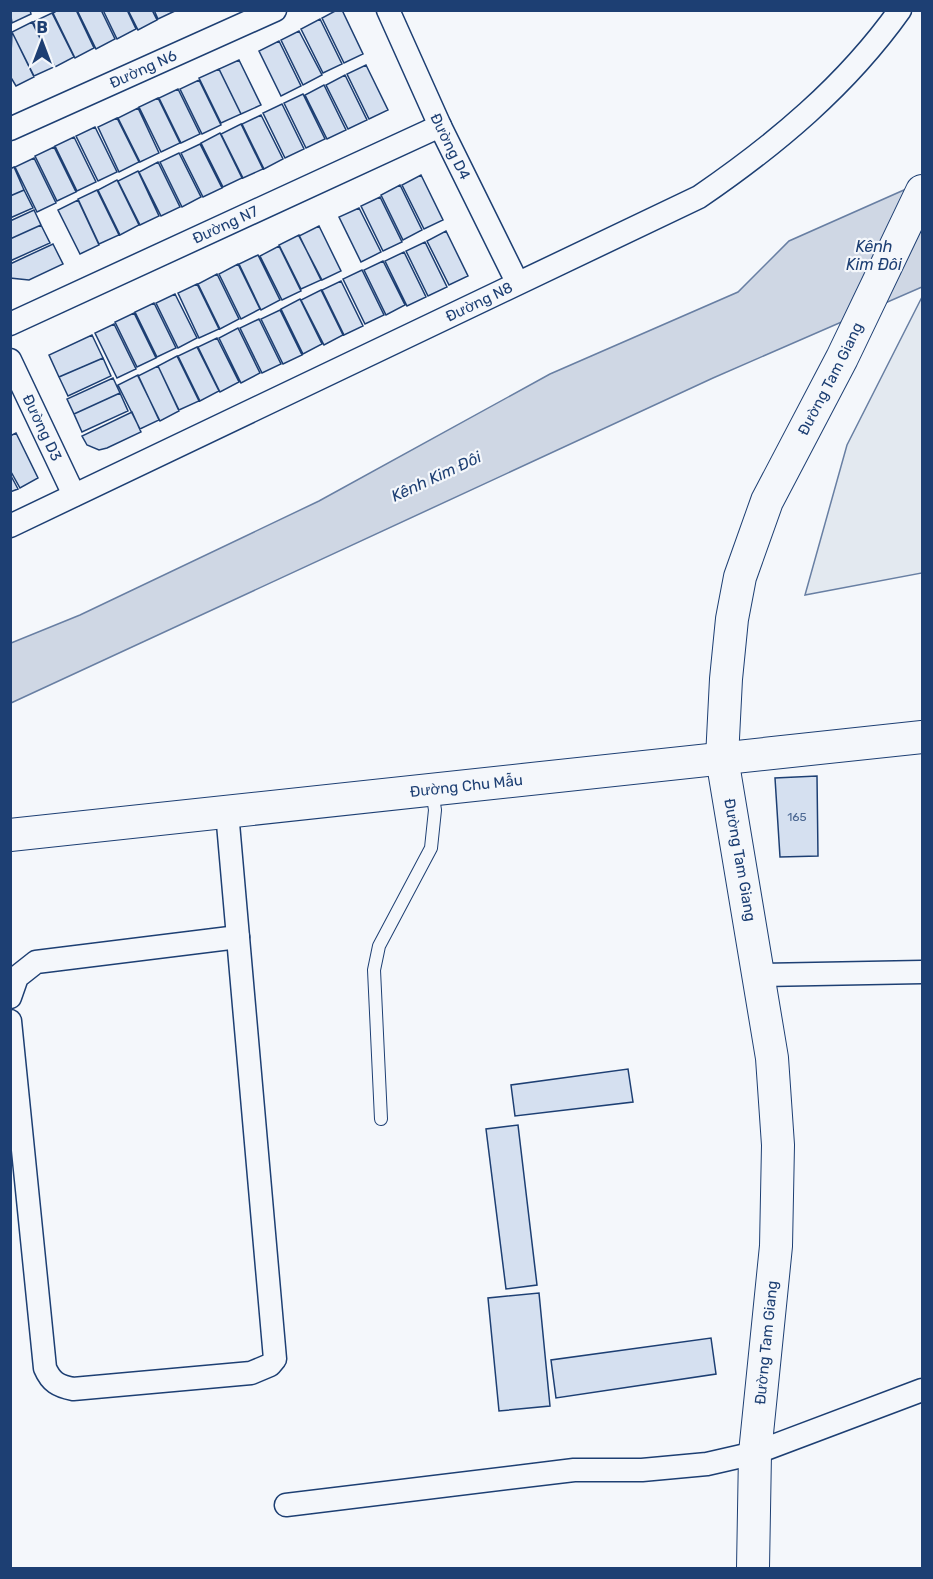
<svg xmlns="http://www.w3.org/2000/svg" width="933" height="1579" viewBox="0 0 933 1579" font-family="Rubik,sans-serif">
	<style>
		.green { fill: #e3e9f0; stroke: #687fa3; stroke-width: 1.5 }
		.water { fill: #cfd7e4; stroke: #687fa3; stroke-width: 1.5 }
		.building { fill: #d5e0f0; stroke: #1d3f73; stroke-width: 1.5 }
		.lines { fill: none; stroke-linecap: round; stroke-linejoin: round }
		.lane-casing { stroke: #1d3f73; stroke-width: 14 }
		.street-casing { stroke: #1d3f73; stroke-width: 25 }
		.secondary-casing { stroke: #1d3f73; stroke-width: 34 }
		.lane { stroke: #f4f7fb; stroke-width: 12 }
		.street { stroke: #f4f7fb; stroke-width: 22 }
		.secondary { stroke: #f4f7fb; stroke-width: 32 }
		.labels { text-anchor: middle; stroke-width: 4.5; stroke-linejoin: round; paint-order: stroke }
		.number-label { font-size: 12px; fill: #4b6792 }
		.street-label { font-size: 15px; fill: #1d3f73; stroke: #f4f7fb }
		.water-label { font-size: 16px; font-style: italic; fill: #1d3f73; stroke: #f4f7fb }
	</style>
	<rect width="100%" height="100%" fill="#f4f7fb"/>
	<path class="green" d="M922 297V573L805 595 847 445Z"/>
	<path class="water" d="M922 182V287L713 378 11 703V643L80 615 319 501 550 374 738 292 789 241Z"/>
	<path class="building" d="M10 10H30L31 14 12 23Z
		M58 10H76L94 48 75 58 53 13Z
		M77 10H101L115 39 96 49Z
		M103 10H127L136 29 117 39Z
		M128 10H152L157 20 138 30Z
		M154 10H177L158 19Z
		M337 10H342L363 54 344 63 322 18Z
		M52 13 74 57 55 67 33 22Z
		M320 19 342 64 323 73 301 29Z
		M32 22 54 67 34 76 12 32Z
		M299 31 322 75 303 85 281 40Z
		M12 32 34 77 16 86 10 76Z
		M279 41 301 86 281 96 259 51Z
		M239 60 261 105 241 114 219 69Z
		M366 65 388 110 369 119 347 74Z
		M219 69 241 114 221 123 199 78Z
		M345 75 367 120 348 129 326 85Z
		M199 80 221 125 202 134 180 89Z
		M324 85 346 130 327 139 305 95Z
		M178 89 200 134 181 143 159 98Z
		M303 94 325 139 306 148 284 103Z
		M158 98 180 143 161 152 139 107Z
		M282 104 304 149 285 158 263 113Z
		M138 108 159 153 140 162 118 118Z
		M261 115 283 159 264 169 242 124Z
		M117 118 139 162 119 172 98 127Z
		M241 124 263 169 243 178 221 134Z
		M95 127 117 172 98 181 76 136Z
		M220 133 242 178 223 187 201 143Z
		M74 137 96 182 77 191 55 146Z
		M200 144 222 188 203 197 181 153Z
		M54 147 76 192 57 201 35 156Z
		M179 153 201 197 182 207 160 162Z
		M34 158 56 203 37 212 15 167Z
		M158 162 180 207 161 216 139 172Z
		M14 167 24 190 10 196V169Z
		M138 171 159 216 140 225 118 181Z
		M421 175 443 220 424 229 402 185Z
		M117 180 139 225 120 235 98 190Z
		M400 185 422 230 403 240 381 195Z
		M24 190 33 208 10 218V196Z
		M97 190 119 235 99 244 78 199Z
		M380 197 402 242 383 251 361 206Z
		M78 200 99 245 80 254 58 210Z
		M359 208 381 252 361 262 339 217Z
		M34 210 41 225 10 239V221Z
		M41 225 50 243 10 261V239Z
		M319 226 341 271 322 280 299 236Z
		M446 231 468 276 449 285 427 241Z
		M299 235 321 280 301 289 279 245Z
		M425 242 447 287 428 296 406 251Z
		M53 244 63 264 29 280 10 278V264Z
		M279 246 301 291 282 300 260 256Z
		M404 252 426 297 407 306 385 261Z
		M258 255 280 300 261 310 239 264Z
		M383 261 405 305 386 315 364 270Z
		M238 264 260 309 241 319 219 274Z
		M362 270 384 315 365 324 343 279Z
		M217 274 239 319 220 329 198 284Z
		M341 281 363 326 344 335 322 290Z
		M197 284 219 329 199 338 178 293Z
		M321 290 343 335 324 345 301 300Z
		M175 294 197 338 178 348 156 303Z
		M300 299 322 344 303 354 281 309Z
		M154 303 176 348 157 357 135 312Z
		M280 310 302 355 283 364 261 319Z
		M134 313 156 358 137 367 115 322Z
		M259 319 281 364 262 373 240 328Z
		M114 324 136 369 117 378 95 333Z
		M238 328 260 373 241 383 219 338Z
		M92 335 103 358 59 377 49 355Z
		M217 338 239 382 220 392 198 347Z
		M197 347 219 391 200 401 178 356Z
		M177 356 199 401 179 410 158 366Z
		M103 358 111 376 68 396 59 377Z
		M158 366 179 411 160 421 138 376Z
		M138 375 159 420 140 429 118 385Z
		M113 378 120 393 74 414 67 399Z
		M120 393 128 411 82 432 74 414Z
		M132 412 141 432 107 448 99 450 87 445 82 436Z
		M16 433 38 478 20 488 10 470V436Z
		M10 474 18 489 10 492Z
		M817 776 818 856 780 857 775 778Z
		M628 1069 633 1102 515 1116 511 1085Z
		M518 1125 537 1285 506 1289 486 1129Z
		M539 1293 550 1406 499 1411 488 1298Z
		M711 1338 716 1374 556 1398 551 1360Z"/>
	<g class="lines">
		<defs>
			<path id="lane" d="M381 1119 374 970 379 946 431 848 435 810 432 791"/>
			<g id="street">
				<path id="s1" d="M388 10 440 126 517 282"/>
				<path id="s2" d="M10 129 275 10"/>
				<path id="s3" d="M10 324 440 126"/>
				<path id="s4" d="M10 360 74 495"/>
				<path id="s5" d="M10 526 699 197C775 145 846 86 900 10"/>
				<path d="M759 975 922 972"/>
				<path d="M10 997 17 977 36 962 238 937"/>
				<path d="M10 1021 45 1368C51 1382 58 1386 73 1389L251 1373 270 1365 275 1359 227 812"/>
				<path d="M286 1505 574 1470H642L707 1464 755 1453 922 1390"/>
			</g>
			<g id="secondary">
				<path id="s6" d="M10 835 922 737"/>
				<path id="s7" d="M753 1568 755 1453 776 1246 778 1145 772 1058 722 758 726 679 732 619 740 577 767 501 842 358 922 191"/>
			</g>
		</defs>
		<use href="#lane" class="lane-casing"/>
		<use href="#street" class="street-casing"/>
		<use href="#secondary" class="secondary-casing"/>
		<use href="#lane" class="lane"/>
		<use href="#street" class="street"/>
		<use href="#secondary" class="secondary"/>
	</g>
	<g class="labels">
		<g class="number-label">
			<text x="797" y="821">165</text>
		</g>
		<g class="street-label">
			<text dy="5" stroke="none"><textPath href="#s2" startOffset="146">Đường N6</textPath></text>
			<text dy="5" stroke="none"><textPath href="#s1" startOffset="150">Đường D4</textPath></text>
			<text dy="5" stroke="none"><textPath href="#s3" startOffset="237">Đường N7</textPath></text>
			<text dy="5" stroke="none"><textPath href="#s5" startOffset="520">Đường N8</textPath></text>
			<text dy="5" stroke="none"><textPath href="#s7" startOffset="1216">Đường Tam Giang</textPath></text>
			<text dy="5" stroke="none"><textPath href="#s4" startOffset="75">Đường D3</textPath></text>
			<text dy="5" stroke="none"><textPath href="#s6" startOffset="459">Đường Chu Mẫu</textPath></text>
			<text transform="translate(740 860) rotate(80)" y="5">Đường Tam Giang</text>
			<text dy="5" stroke="none"><textPath href="#s7" startOffset="226">Đường Tam Giang</textPath></text>
		</g>
		<g class="water-label">
			<text x="874" y="252">Kênh<tspan x="874" dy="18">Kim Đôi</tspan></text>
			<text transform="translate(436 476) rotate(-25)" y="6">Kênh Kim Đôi</text>
		</g>
	</g>
	<rect width="933" height="1579" fill="none" stroke="#1d3f73" stroke-width="24"/>
	<g transform="translate(42 42)" stroke="#f4f7fb" stroke-width="4.5" paint-order="stroke">
	<path d="M0-4.5L10 22L0 15L-10 22Z" fill="#1d3f73"/>
	<text y="-9" font-size="16" font-weight="bold" text-anchor="middle" fill="#1d3f73">B</text>
	</g>
</svg>
